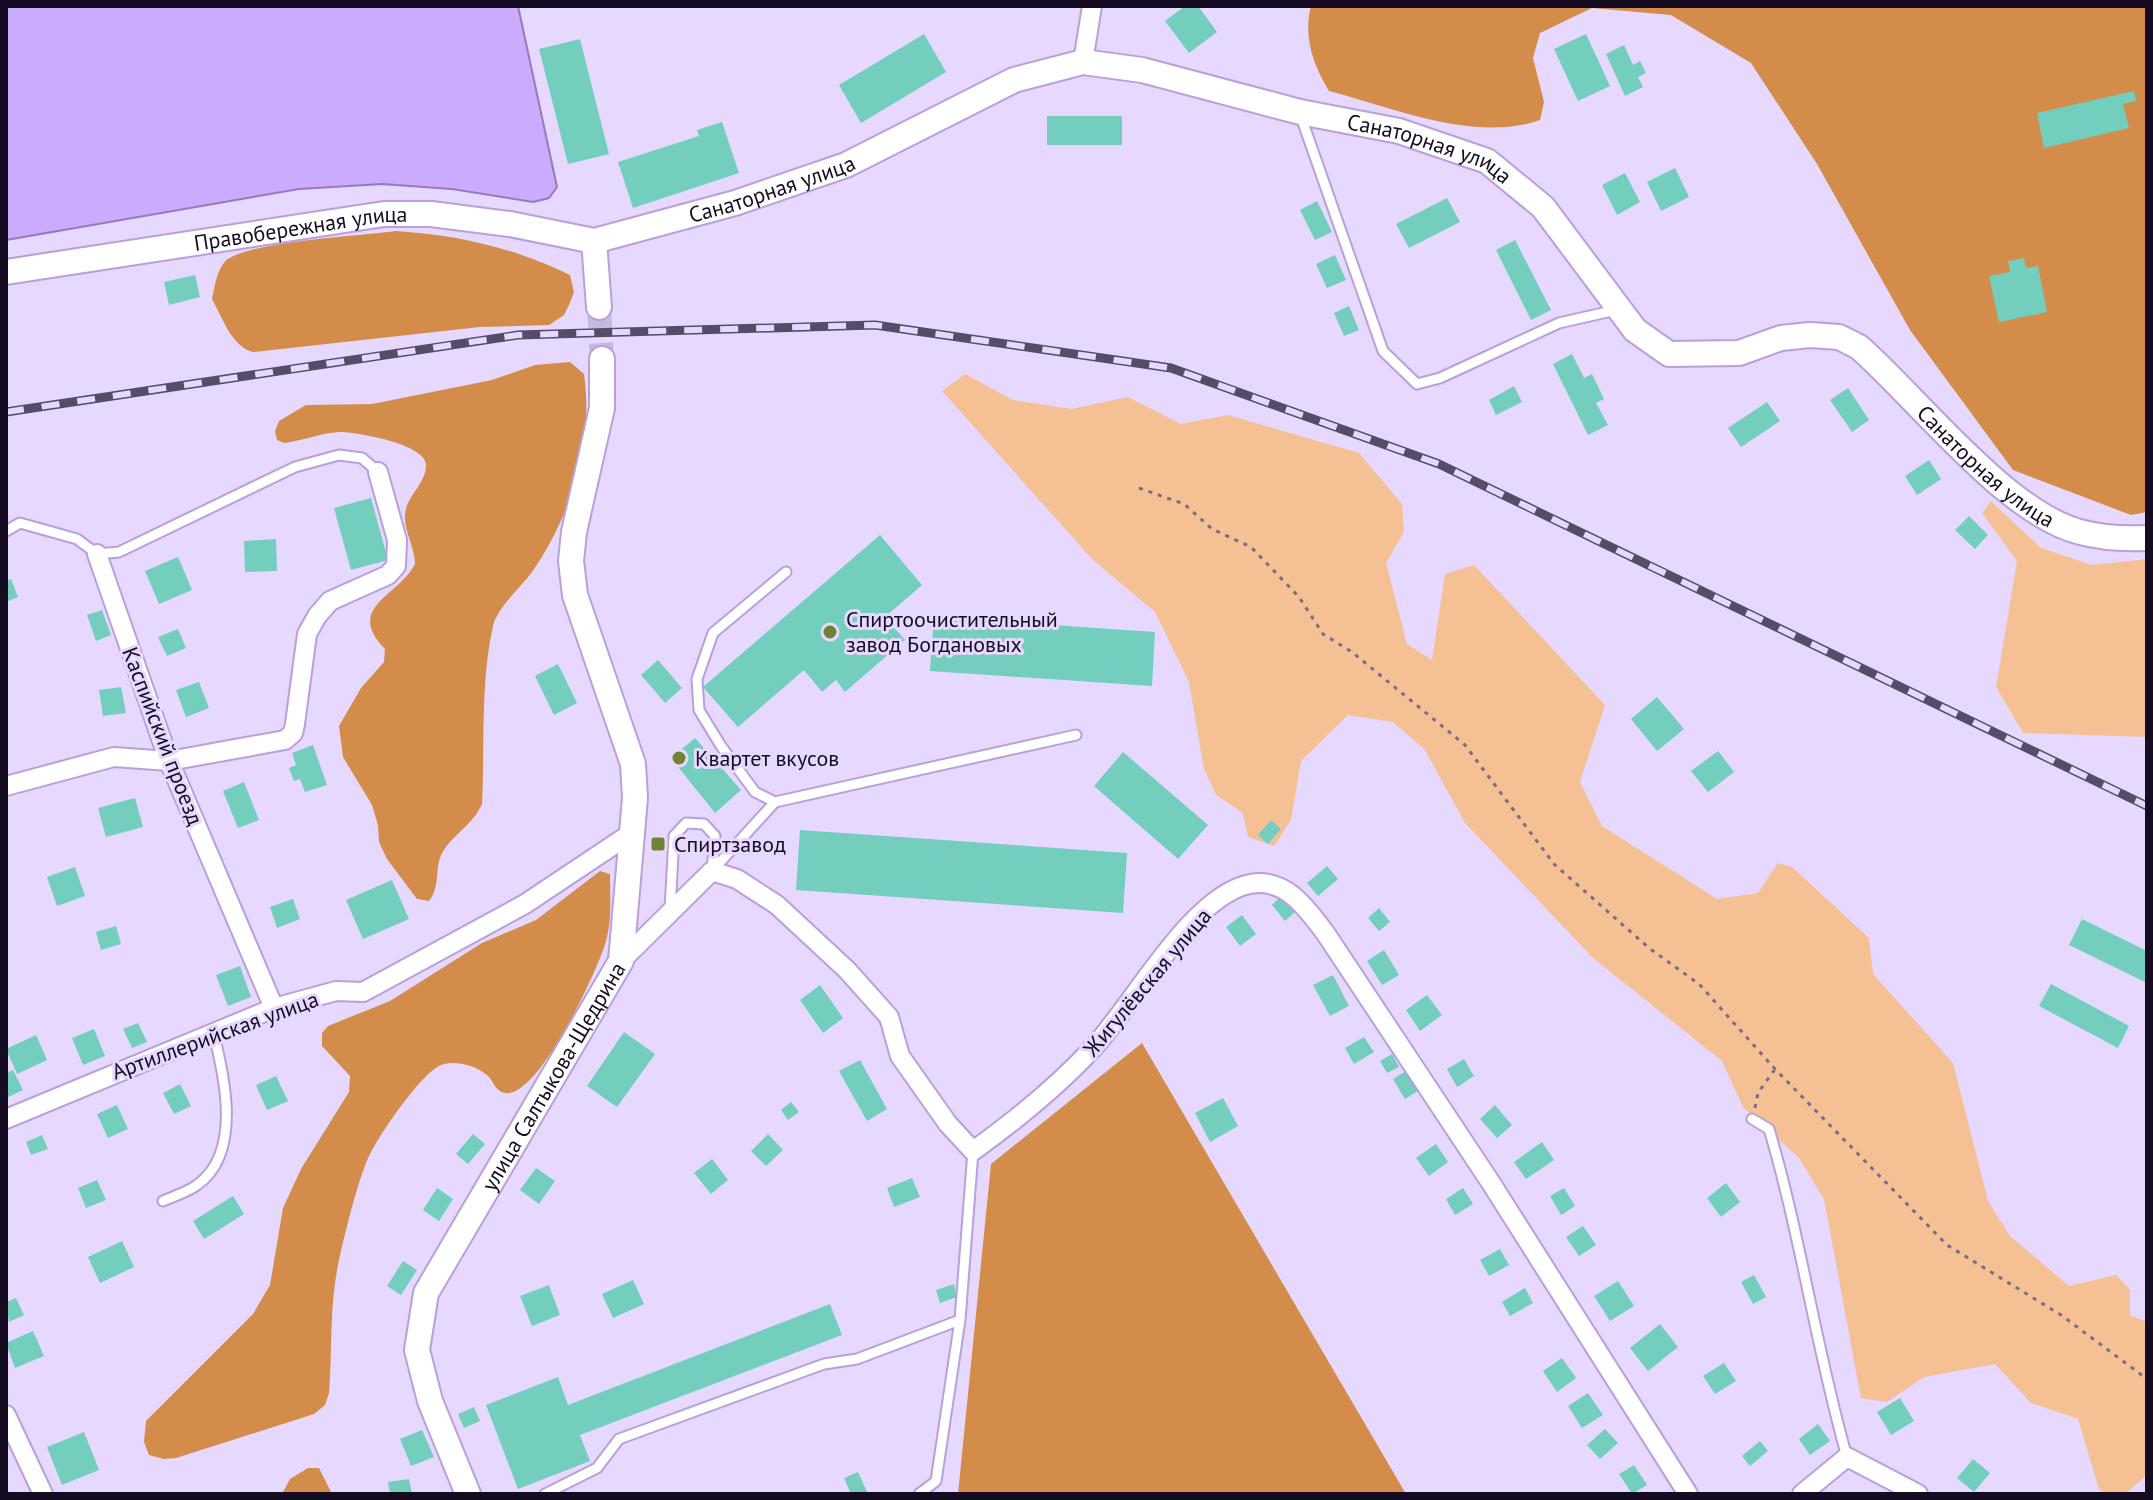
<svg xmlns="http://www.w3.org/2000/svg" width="2153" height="1500" viewBox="0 0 2153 1500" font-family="'PT Sans',sans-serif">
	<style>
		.green { fill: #f4c094 }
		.forest { fill: #d38c4a }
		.water { fill: #cbabfe; stroke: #957bbc; stroke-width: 2 }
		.building { fill: #74cebe }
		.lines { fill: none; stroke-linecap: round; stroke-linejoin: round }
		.secondary-tunnel { stroke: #c7b9de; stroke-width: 24; stroke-dasharray: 24 12; stroke-linecap: butt }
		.lane-casing { stroke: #b7a0dd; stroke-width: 13 }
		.street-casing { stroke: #b7a0dd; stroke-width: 22 }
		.secondary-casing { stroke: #b7a0dd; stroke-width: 28 }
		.path { stroke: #796d8b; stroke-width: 3; stroke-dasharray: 4 6; stroke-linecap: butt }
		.lane { stroke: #fff; stroke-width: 9 }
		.street { stroke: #fff; stroke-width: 18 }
		.secondary { stroke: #fff; stroke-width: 24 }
		.rail-casing { stroke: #574c67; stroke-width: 9 }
		.rail { stroke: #e6d8ff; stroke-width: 6; stroke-dasharray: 18; stroke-linecap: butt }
		.poi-dot { fill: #708334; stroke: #e6d8ff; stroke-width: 3 }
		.labels { text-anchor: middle; stroke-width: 6; stroke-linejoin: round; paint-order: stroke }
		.street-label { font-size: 22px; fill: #160c22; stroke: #e6d8ff }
		.poi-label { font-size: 22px; fill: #160c22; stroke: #e6d8ff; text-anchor: start }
	</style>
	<rect width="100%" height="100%" fill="#e6d8ff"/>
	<path class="green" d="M965 374 1013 400 1072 409 1128 397 1181 424 1228 415 1359 453 1402 504 1404 532 1386 563 1407 644 1432 660 1445 574 1474 565 1605 705 1580 782 1602 826 1717 899 1758 893 1778 863 1792 867 1869 938 1873 974 1953 1063 1988 1201 2010 1236 2069 1286 2116 1275 2130 1290V1315L2147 1322V1475L2125 1494H2108L2099 1489 2078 1419 2031 1403 1995 1364 1924 1377 1887 1402 1861 1398 1824 1199 1799 1158 1743 1107 1722 1061 1593 958 1465 823 1425 750 1393 722 1348 715 1301 761 1291 820 1274 846 1248 837 1243 813 1216 795 1204 769 1189 682 1155 612 1092 559 942 391Z
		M1991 501 2041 548 2092 565 2147 559V737L2023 733 1996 687 2017 561 1982 513Z"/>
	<path class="forest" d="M1311 6H2147V512L2131 515 2013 470 1910 330 1817 164 1751 63 1671 15 1592 8 1540 33 1533 58 1544 102 1540 120C1476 143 1394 108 1329 91 1313 65 1303 36 1311 6Z
		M396 231C459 235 514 248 570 275L574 292 569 305 564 315 549 325 480 327 253 352C232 347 222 317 212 299 215 286 217 267 228 259 255 241 360 236 396 231Z
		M570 362 584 374C594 443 571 516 532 572 521 587 497 608 493 626 480 683 485 747 482 804 473 825 453 834 442 853 434 869 441 886 429 901L417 899 387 859 379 842 378 825 372 805 343 757 339 726 361 688 384 662 385 649C344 607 399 596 415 564 415 547 404 532 405 515 406 496 426 484 426 465 426 444 357 432 339 432 320 433 302 441 284 443L277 440 275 431 279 421 306 405 372 404 492 380 535 365Z
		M600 871 610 874C610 896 612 921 606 941 598 970 538 1099 505 1093 495 1091 494 1082 488 1076 477 1065 451 1058 437 1067 417 1080 381 1132 370 1154 359 1174 338 1258 335 1283 330 1319 332 1357 329 1393L325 1405 314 1414 176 1458 164 1459 149 1455 144 1442 146 1421 253 1314 270 1285 283 1208 301 1169 349 1092 350 1076 322 1046V1033L328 1026 390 1001 482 943 536 920Z
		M1142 1043 1406 1494H958L991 1164Z
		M308 1468H319L332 1494H282L290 1479Z"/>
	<path class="water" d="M6 6H518L557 187 549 198 533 202 452 189 382 184 299 189 6 240Z"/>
	<path class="building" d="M1185 6H1198L1217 32 1189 53 1165 21Z
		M924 34 946 72 861 123 839 85Z
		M1586 34 1610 86 1578 101 1554 49Z
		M580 39 609 154 568 164 539 49Z
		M1624 45 1633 65 1640 61 1646 73 1638 77 1643 87 1625 96 1606 54Z
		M2134 91 2136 101 2123 104 2129 128 2044 148 2037 113Z
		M1047 116H1122V145H1047Z
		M722 122 739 173 633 208 618 162 699 136 697 130Z
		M1675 168 1689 197 1661 211 1647 182Z
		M1625 173 1640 202 1617 215 1602 185Z
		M1447 198 1460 222 1409 248 1396 224Z
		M1317 201 1332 232 1315 240 1300 210Z
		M1515 240 1551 310 1531 320 1496 250Z
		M1335 255 1346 280 1327 288 1316 264Z
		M2024 258 2026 268 2038 266 2047 312 1999 322 1989 276 2010 272 2008 261Z
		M195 275 200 297 169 305 164 282Z
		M1349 306 1359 330 1344 336 1334 313Z
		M1572 354 1584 378 1592 374 1604 399 1596 403 1608 425 1588 435 1553 364Z
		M1514 386 1522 402 1496 415 1489 400Z
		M1848 388 1869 420 1852 432 1830 400Z
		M1767 402 1780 421 1741 447 1728 428Z
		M1929 460 1941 479 1917 495 1905 476Z
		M371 498 388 560 351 570 334 508Z
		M1969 516 1988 535 1975 549 1955 530Z
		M880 535 922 585 885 617 905 640 845 692 836 680 822 692 804 670 738 727 703 687Z
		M276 539 277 571 245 572 244 541Z
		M178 557 192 590 159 604 145 571Z
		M11 579 18 597 6 602V581Z
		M102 610 111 635 96 641 87 615Z
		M934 617 1155 632 1152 686 930 671Z
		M178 629 186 648 167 656 158 637Z
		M658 660 682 688 665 703 641 675Z
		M558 664 577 703 554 715 535 676Z
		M199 682 209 708 186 717 176 690Z
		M121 687 126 713 103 716 99 690Z
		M1657 697 1684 729 1657 751 1631 719Z
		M695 738 741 790 715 813 671 758Z
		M313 745 327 785 305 792 300 779 294 781 289 768 296 765 292 753Z
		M1718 751 1734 772 1708 792 1691 771Z
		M1123 752 1208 825 1178 859 1094 786Z
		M244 782 259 820 238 828 223 791Z
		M135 798 143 827 106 837 98 808Z
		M1271 820 1281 829 1268 844 1258 835Z
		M800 830 1127 853 1123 913 796 890Z
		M1327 866 1338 879 1318 896 1307 883Z
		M75 867 85 896 57 906 47 877Z
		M392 880 409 919 363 939 346 900Z
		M1282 895 1296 911 1285 921 1272 905Z
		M293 899 300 919 277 928 270 907Z
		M1379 908 1390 922 1379 931 1368 918Z
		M1242 915 1256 934 1240 946 1226 927Z
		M2082 919 2147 951V983L2069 945Z
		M116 926 121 944 101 950 96 932Z
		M1384 950 1399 975 1382 985 1367 961Z
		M240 966 251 997 228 1006 216 975Z
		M1333 975 1349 1006 1330 1016 1313 985Z
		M2051 984 2129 1026 2118 1048 2039 1006Z
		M820 985 843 1018 823 1033 800 1000Z
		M1427 995 1442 1015 1420 1031 1406 1010Z
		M138 1023 147 1042 132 1048 123 1029Z
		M94 1029 105 1056 83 1065 72 1038Z
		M624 1032 655 1054 617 1107 587 1086Z
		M36 1035 47 1060 17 1074 6 1049Z
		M1364 1037 1374 1052 1354 1064 1345 1048Z
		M1392 1054 1399 1067 1387 1073 1380 1061Z
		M1464 1059 1474 1076 1457 1087 1447 1069Z
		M860 1060 887 1109 867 1121 839 1071Z
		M13 1070 23 1090 6 1098V1073Z
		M1406 1071 1418 1091 1405 1099 1393 1079Z
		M276 1076 288 1101 267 1110 256 1085Z
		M180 1084 191 1106 174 1114 163 1093Z
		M1223 1098 1238 1126 1210 1142 1195 1113Z
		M791 1102 799 1112 788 1120 781 1110Z
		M117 1105 128 1129 108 1138 97 1114Z
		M1495 1105 1512 1125 1497 1138 1480 1119Z
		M473 1134 485 1144 468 1164 456 1154Z
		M768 1134 783 1150 766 1166 751 1151Z
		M42 1135 48 1149 31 1155 26 1142Z
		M1542 1142 1554 1160 1526 1179 1514 1162Z
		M1436 1144 1448 1162 1429 1176 1416 1158Z
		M712 1159 728 1180 711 1194 694 1173Z
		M536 1168 555 1181 539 1204 520 1190Z
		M912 1178 920 1197 894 1207 887 1188Z
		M97 1180 106 1200 86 1208 78 1188Z
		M1726 1183 1740 1202 1721 1217 1707 1198Z
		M437 1188 453 1199 439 1221 423 1210Z
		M1463 1188 1473 1204 1455 1215 1446 1199Z
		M1564 1188 1575 1206 1561 1215 1550 1196Z
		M233 1196 244 1214 204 1239 193 1221Z
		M1583 1226 1596 1245 1579 1256 1566 1237Z
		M122 1241 134 1267 100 1283 88 1257Z
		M1500 1249 1509 1265 1489 1276 1480 1260Z
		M403 1261 417 1270 401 1295 387 1286Z
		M1754 1275 1766 1297 1753 1304 1741 1282Z
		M633 1280 644 1304 613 1318 602 1294Z
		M1618 1281 1634 1306 1610 1321 1594 1296Z
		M954 1284 957 1297 940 1303 936 1290Z
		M549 1285 560 1315 532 1326 520 1296Z
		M1525 1288 1533 1303 1510 1316 1502 1302Z
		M16 1298 24 1315 9 1322 6 1302Z
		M830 1304 842 1335 580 1435 590 1461 518 1489 486 1405 558 1377 568 1405Z
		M1660 1324 1678 1347 1648 1371 1630 1348Z
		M33 1331 44 1356 15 1368 6 1343Z
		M1562 1358 1576 1378 1557 1392 1543 1371Z
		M1724 1363 1736 1381 1715 1394 1703 1376Z
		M1588 1393 1603 1415 1582 1428 1568 1406Z
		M1900 1398 1914 1421 1891 1435 1877 1412Z
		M474 1407 480 1421 464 1428 458 1414Z
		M1818 1424 1830 1441 1810 1455 1799 1439Z
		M1605 1429 1618 1443 1600 1459 1587 1445Z
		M422 1430 434 1457 411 1466 400 1439Z
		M84 1432 99 1470 62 1485 47 1447Z
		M1760 1441 1768 1451 1750 1466 1742 1456Z
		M1973 1459 1990 1473 1974 1492 1957 1478Z
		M1634 1465 1647 1485 1632 1494 1619 1474Z
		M858 1472 868 1494H851L844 1478Z
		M409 1479 412 1494H390L388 1482Z"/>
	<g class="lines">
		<path class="secondary-tunnel" d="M599 307 602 359"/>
		<defs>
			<path id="lane" d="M1300 114 1383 351 1417 384 1440 378 1559 323 1616 310
				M6 531 20 523 77 539 97 554 119 552 295 467 339 455 362 458 378 472
				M786 572 713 633 697 679 699 710 721 746 755 792 775 802 1076 735
				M712 871 775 802
				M670 910 674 836 686 823 704 824 715 836 712 871
				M1752 1119 1769 1129C1801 1237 1816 1349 1847 1457
				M163 1201C174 1196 188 1192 197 1185 243 1153 224 1074 213 1031
				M545 1494 597 1468 619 1439 824 1364 857 1359 960 1320
				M919 1494 936 1481 960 1320 973 1151"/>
			<path id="street" d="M1083 62 1092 6
				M97 554 169 761 274 1008
				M6 786 114 757 169 761 285 740 293 733 295 724 307 634 317 616 330 601 388 575 396 566 397 540 378 472
				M621 961 712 871 737 879 777 905 847 970 889 1017 900 1056 948 1124 973 1151C1016 1120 1057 1087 1093 1048 1133 1005 1192 895 1250 884 1286 877 1308 910 1326 934L1491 1183 1688 1494
				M6 1119 274 1008 336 991 363 992 525 904 630 834
				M6 1415 43 1494
				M1802 1494 1847 1457 1918 1494"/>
			<g id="secondary">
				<path d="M594 241 599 307"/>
				<path id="s1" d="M6 272 384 214H431L510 224 594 241 735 203 846 165 1014 80 1083 62 1142 70 1300 112 1399 131 1487 161 1543 207 1635 330 1669 354 1739 353 1781 338 1810 335 1839 337 1859 347C1918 399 2006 513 2080 532 2102 538 2124 539 2147 538"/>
				<path id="s2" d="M468 1494 430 1401 417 1350 426 1293 621 961 635 798 633 764 575 595 571 561 574 532 602 408V359"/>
			</g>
		</defs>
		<use href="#lane" class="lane-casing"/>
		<use href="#street" class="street-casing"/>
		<use href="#secondary" class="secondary-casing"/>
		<path class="path" d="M1139 488 1184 504 1212 529 1251 547 1299 597 1323 634 1352 652 1465 745 1554 864 1649 948 1699 984 1775 1069 1947 1245 2061 1315 2147 1379
			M1755 1108 1758 1093 1775 1069"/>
		<use href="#lane" class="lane"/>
		<use href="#street" class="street"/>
		<use href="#secondary" class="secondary"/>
		<defs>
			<path id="rail" d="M6 412 518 335 875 325 1171 368 1439 464 2147 806"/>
		</defs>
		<use href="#rail" class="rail-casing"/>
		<use href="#rail" class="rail"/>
	</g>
	<g class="poi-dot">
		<circle cx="830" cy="632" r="8"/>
		<circle cx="679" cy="758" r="8"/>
		<rect x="650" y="836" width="16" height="16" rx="4"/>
	</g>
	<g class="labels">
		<g class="street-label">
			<text dy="8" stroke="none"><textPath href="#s1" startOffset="1476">Санаторная улица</textPath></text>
			<text dy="8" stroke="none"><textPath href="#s1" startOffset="780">Санаторная улица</textPath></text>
			<text dy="8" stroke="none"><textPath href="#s1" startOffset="298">Правобережная улица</textPath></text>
			<text dy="8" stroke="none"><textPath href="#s1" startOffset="2172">Санаторная улица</textPath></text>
			<text transform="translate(163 736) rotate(69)" y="8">Каспийский проезд</text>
			<text transform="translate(1147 982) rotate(-50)" y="8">Жигулёвская улица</text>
			<text transform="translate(215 1035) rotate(-20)" y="8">Артиллерийская улица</text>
			<text dy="8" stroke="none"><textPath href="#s2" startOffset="462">улица Салтыкова-Щедрина</textPath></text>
		</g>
		<g class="poi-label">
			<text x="846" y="627">Спиртоочистительный<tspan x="846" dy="25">завод Богдановых</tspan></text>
			<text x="695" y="766">Квартет вкусов</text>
			<text x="674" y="852">Спиртзавод</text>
		</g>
	</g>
	<rect width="2153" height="1500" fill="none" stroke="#160c22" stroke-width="16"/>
</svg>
